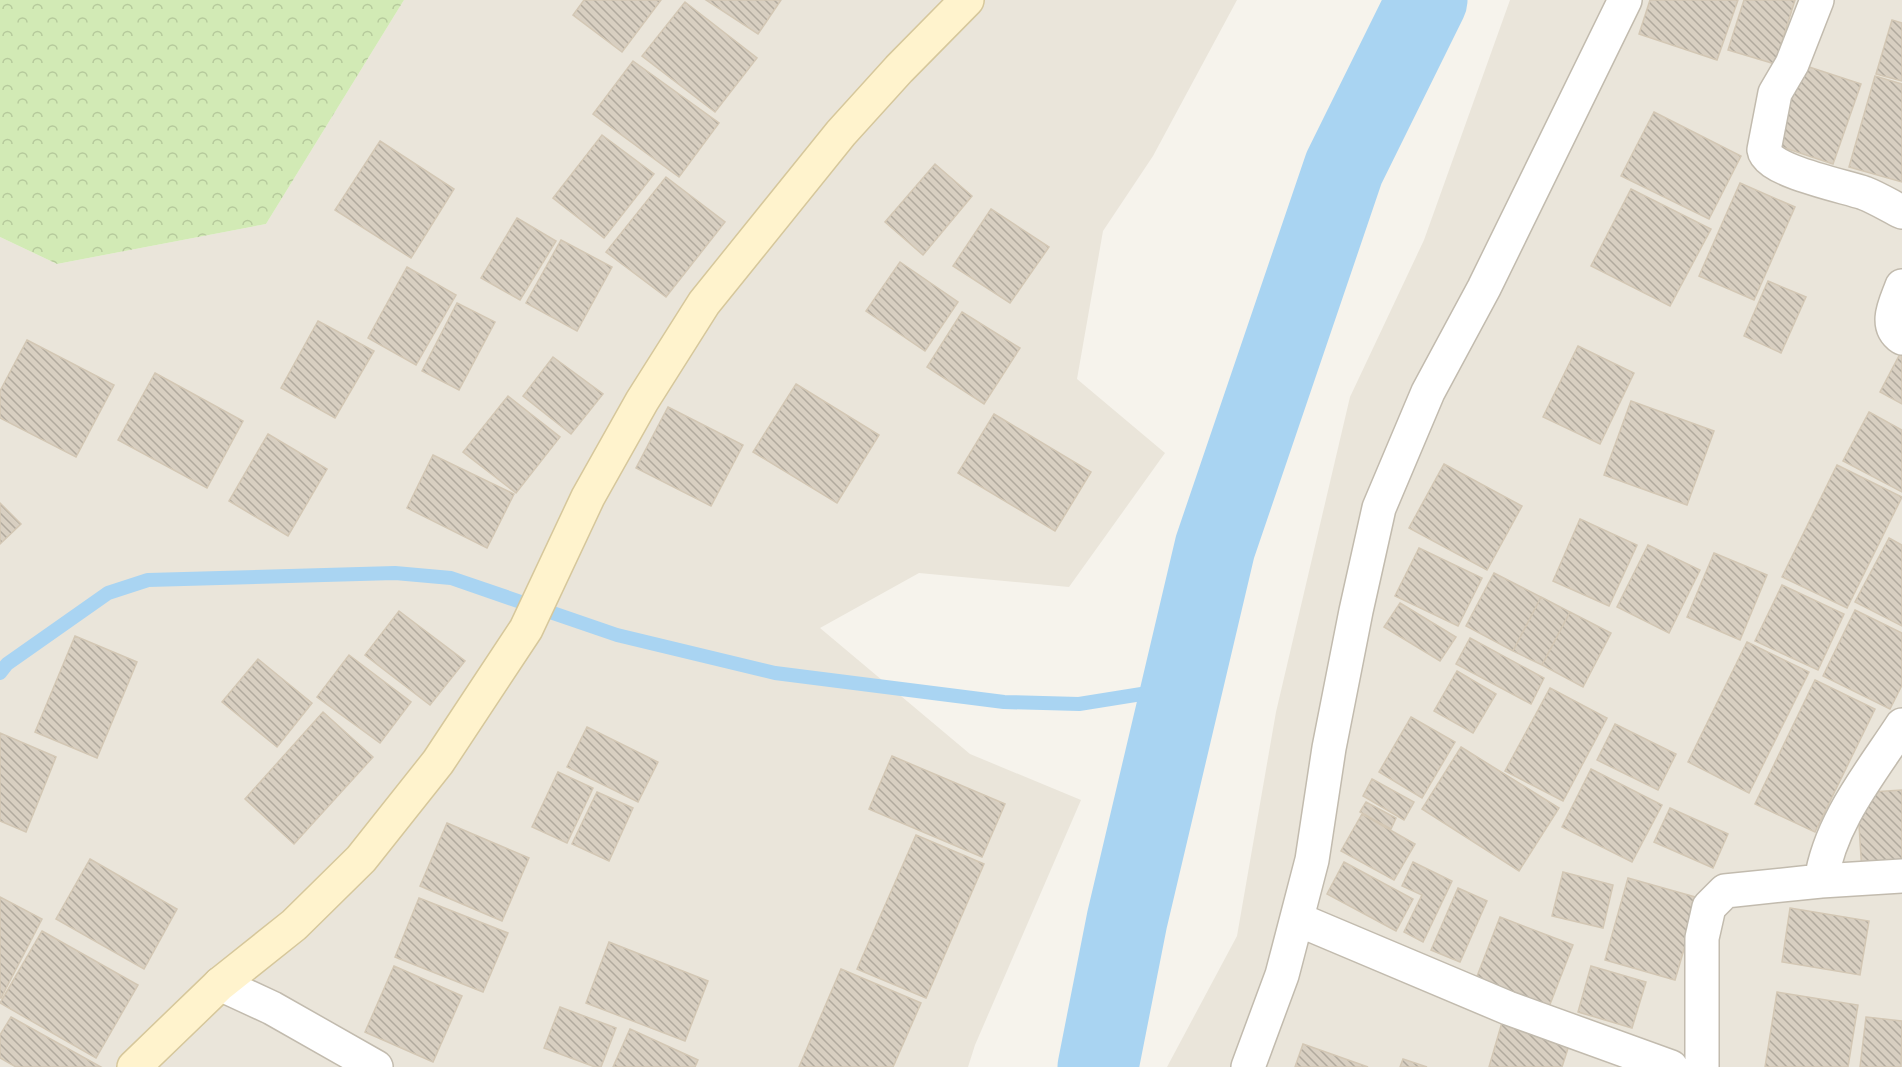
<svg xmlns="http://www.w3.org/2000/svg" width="1902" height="1067" viewBox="0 0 1902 1067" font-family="Jost,sans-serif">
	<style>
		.residential { fill: #eae5da }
		.forest { fill: url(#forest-crowns) }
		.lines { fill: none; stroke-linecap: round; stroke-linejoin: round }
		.stream { stroke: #a9d4f2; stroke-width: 14 }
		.river { stroke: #a9d4f2; stroke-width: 81 }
		.building { fill: url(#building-back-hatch); stroke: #d3c7b4; stroke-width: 1.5 }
		.street-casing { stroke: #c2bbae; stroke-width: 36 }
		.secondary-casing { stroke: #d6c79b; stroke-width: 36 }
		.street { stroke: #fff; stroke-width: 33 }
		.secondary { stroke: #fff3cd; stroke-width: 33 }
	</style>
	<defs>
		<pattern id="forest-crowns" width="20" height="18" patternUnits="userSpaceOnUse" patternTransform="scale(1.5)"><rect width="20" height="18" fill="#d2eab5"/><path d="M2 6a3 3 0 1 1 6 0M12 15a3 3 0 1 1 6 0" fill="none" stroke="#b6ca9c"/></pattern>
		<pattern id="building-back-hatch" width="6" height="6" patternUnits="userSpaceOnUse" patternTransform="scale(1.5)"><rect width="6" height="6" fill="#d8cfc1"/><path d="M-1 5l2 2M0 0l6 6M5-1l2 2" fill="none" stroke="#b1aa9e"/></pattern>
	</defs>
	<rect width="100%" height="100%" fill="#f6f3ec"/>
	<path class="residential" d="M404 0H1237L1153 156 1103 231 1077 379 1165 453 1069 587 919 573 820 628 970 754 1081 800 975 1045 968 1067H0V237L57 264 266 224Z
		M1510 0H1902V1067H1167L1237 936 1276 712 1350 397 1424 240Z"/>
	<path class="forest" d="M0 0H404L266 224 57 264 0 237Z"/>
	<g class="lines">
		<path class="stream" d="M0 673 7 664 108 593 148 580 395 573 451 578 617 635 775 673 1004 702 1079 704 1154 692 1183 684"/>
		<path class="river" d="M1098 1067 1127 920 1215 547 1344 168 1427 0"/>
	</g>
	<path class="building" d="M584 0H661L622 52 573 15Z
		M706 0H781L758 34Z
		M1650 0H1738L1717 60 1639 34Z
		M1744 0H1795L1775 64 1728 50Z
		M685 2 757 58 715 112 642 56Z
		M1892 20 1902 23V81L1876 74Z
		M633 61 719 123 679 177 593 114Z
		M1800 64 1861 84 1833 164 1773 144Z
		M1875 76 1902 84V182L1849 167Z
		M1654 112 1741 156 1709 219 1621 176Z
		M602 135 654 174 604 238 553 198Z
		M380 141 454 189 411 258 335 210Z
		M935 164 972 196 923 255 885 222Z
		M666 177 725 222 666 297 606 252Z
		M1740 183 1795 207 1754 300 1699 276Z
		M1631 189 1711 229 1670 306 1591 266Z
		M991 209 1049 247 1010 303 953 266Z
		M517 218 556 241 520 300 481 278Z
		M561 240 612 267 577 331 526 303Z
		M900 262 958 302 925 351 866 311Z
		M407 267 456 295 416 365 368 338Z
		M1768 281 1806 297 1781 353 1744 336Z
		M457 303 495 322 459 390 422 371Z
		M962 312 1020 348 984 404 927 367Z
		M318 321 374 351 335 418 281 388Z
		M27 340 114 385 76 457 0 418V391Z
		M1578 346 1634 373 1600 444 1543 417Z
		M1901 352 1902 353V404L1880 392Z
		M553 357 603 394 571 434 523 396Z
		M155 373 243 421 207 488 118 440Z
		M796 384 879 435 837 503 753 452Z
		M508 396 560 437 516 493 463 452Z
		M1631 401 1714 431 1687 505 1604 475Z
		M668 407 743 445 711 506 636 468Z
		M1869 412 1902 430V492L1843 461Z
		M994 414 1091 472 1055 531 958 473Z
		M268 434 327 469 288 536 229 501Z
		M433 455 514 494 487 548 407 508Z
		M1444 464 1522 506 1487 570 1409 528Z
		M1837 465 1902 497 1847 608 1782 577Z
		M0 503 21 524 0 544Z
		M1580 519 1637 545 1609 606 1553 581Z
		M1889 538 1902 545V626L1855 602Z
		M1648 545 1700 570 1669 633 1617 607Z
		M1419 548 1482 578 1458 626 1395 596Z
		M1714 553 1767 575 1740 640 1687 617Z
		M1494 573 1541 597 1513 651 1466 626Z
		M1782 585 1844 614 1818 670 1755 641Z
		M1541 597 1570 612 1542 665 1513 651Z
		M1400 603 1456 637 1440 661 1384 627Z
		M1855 610 1902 633V685L1890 709 1823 676Z
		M399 611 465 661 430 705 365 655Z
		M1570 612 1611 633 1583 687 1542 665Z
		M75 636 137 662 97 758 35 732Z
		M1470 638 1544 678 1531 704 1456 664Z
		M1747 642 1809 672 1749 793 1688 762Z
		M349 655 411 702 380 743 317 697Z
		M258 659 312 703 277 747 222 702Z
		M1457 671 1496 694 1473 733 1434 711Z
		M1815 680 1875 709 1815 832 1755 804Z
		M1550 688 1607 718 1563 801 1505 771Z
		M323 712 373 757 294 844 245 799Z
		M1411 717 1455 742 1422 798 1379 772Z
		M1615 724 1676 754 1658 790 1597 760Z
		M587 727 658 762 638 802 567 767Z
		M0 733 56 757 26 832 0 821Z
		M1461 747 1559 808 1519 871 1422 809Z
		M892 756 1005 804 982 857 869 809Z
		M1591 769 1662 805 1632 862 1562 827Z
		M558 772 593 788 567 843 532 827Z
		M1372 779 1414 802 1404 820 1363 796Z
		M1902 790V871L1862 873 1857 793Z
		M597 792 633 808 609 861 572 844Z
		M1366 802 1396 818 1391 829 1360 812Z
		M1670 808 1728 834 1713 868 1654 842Z
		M1362 814 1415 844 1394 880 1341 851Z
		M447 823 529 858 502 921 420 886Z
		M916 835 984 864 926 998 857 969Z
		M90 859 177 909 144 969 56 919Z
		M1344 862 1413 899 1396 931 1327 894Z
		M1413 862 1452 881 1423 942 1404 932 1422 895 1402 886Z
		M1563 872 1613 885 1603 928 1552 916Z
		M1628 878 1699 898 1675 980 1605 960Z
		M1458 888 1487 901 1460 962 1431 950Z
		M0 897 42 919 1 998H0Z
		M419 898 508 933 483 992 395 957Z
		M1790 908 1869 921 1860 975 1782 962Z
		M1500 917 1573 945 1547 1012 1474 984Z
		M42 931 138 985 96 1058 0 1003Z
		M609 942 708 981 685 1041 586 1003Z
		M394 966 462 996 433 1062 365 1032Z
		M1591 966 1646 982 1632 1028 1578 1012Z
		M841 969 921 1003 893 1067H799Z
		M1777 992 1858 1005 1848 1067H1765Z
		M560 1007 616 1028 601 1067H595L544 1048Z
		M11 1017 101 1067H16L0 1058V1035Z
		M1866 1017 1902 1021 1901 1067H1860Z
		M1503 1019 1571 1039 1562 1067H1489Z
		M630 1029 698 1060 695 1067H613Z
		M1303 1044 1368 1067H1295Z
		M1403 1059 1427 1067H1400Z"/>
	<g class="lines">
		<defs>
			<path id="street" d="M1817 0 1792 64 1775 93 1764 150C1767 171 1844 186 1864 193 1877 198 1890 206 1902 212
				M1902 286C1896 303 1883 325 1902 338
				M1821 881 1902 876
				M1297 919 1508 1008 1671 1067
				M220 984 272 1008 376 1067
				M1248 1067 1282 975 1312 860 1329 748 1356 611 1379 508 1428 392 1484 288 1625 0
				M1702 1067V938L1709 907 1725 891 1821 881C1830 822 1870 774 1902 725"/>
			<path id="secondary" d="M134 1067 220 984 294 925 361 859 438 762 526 629 588 497 642 401 704 303 841 133 899 69 967 0"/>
		</defs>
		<use href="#street" class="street-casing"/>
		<use href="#secondary" class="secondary-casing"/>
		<use href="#street" class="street"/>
		<use href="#secondary" class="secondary"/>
	</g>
</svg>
